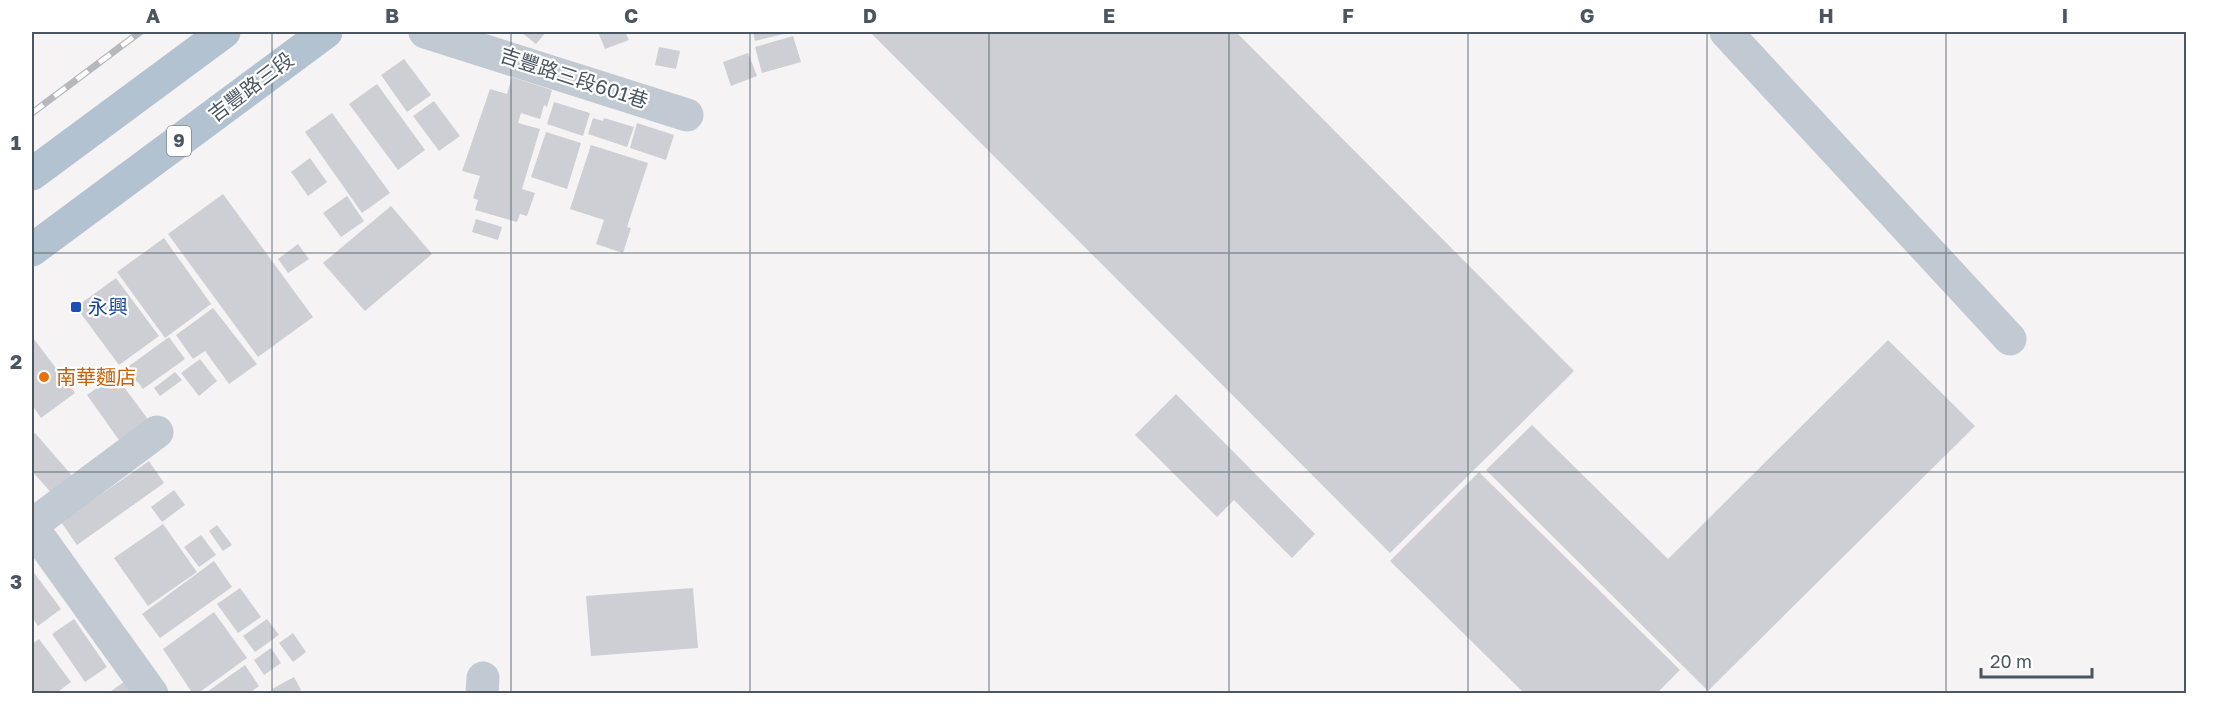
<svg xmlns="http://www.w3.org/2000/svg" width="2218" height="725" viewBox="0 0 2218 725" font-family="'Golos Text','Noto Sans TC',sans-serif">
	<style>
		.building { fill: #cdcfd5 }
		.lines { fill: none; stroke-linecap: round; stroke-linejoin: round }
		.minor { stroke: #c1cad2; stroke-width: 33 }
		.major { stroke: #b3c2d1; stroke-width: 33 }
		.rail-casing { stroke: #b5b8bd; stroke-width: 7 }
		.rail { stroke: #fff; stroke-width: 4.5; stroke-dasharray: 14; stroke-linecap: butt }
		.grid { fill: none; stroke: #4a5661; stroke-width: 1.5; stroke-opacity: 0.55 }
		.transit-dot { fill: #1a4fb4; stroke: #fff; stroke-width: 2 }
		.food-dot { fill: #e8710a; stroke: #fff; stroke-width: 2 }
		.labels { text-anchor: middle; stroke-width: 4.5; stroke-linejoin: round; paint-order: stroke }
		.shield { fill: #fff; stroke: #808990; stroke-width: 1.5 }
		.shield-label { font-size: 18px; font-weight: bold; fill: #4a5661 }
		.street-label { font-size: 20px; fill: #4a5661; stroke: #fff }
		.transit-label { font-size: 20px; fill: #164399; stroke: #fff; text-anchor: start }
		.food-label { font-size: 20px; fill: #c56008; stroke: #fff; text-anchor: start }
		.neatline { fill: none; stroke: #4a5661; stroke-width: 2 }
		.grid-label { font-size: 20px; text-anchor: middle; font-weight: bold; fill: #4a5661 }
	</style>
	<rect width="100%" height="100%" fill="#f5f3f3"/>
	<path class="building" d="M521 32H546L536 44Z
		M598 32H625L629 40 605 49Z
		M753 32H792L755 41Z
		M870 32H1236L1574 371 1390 553Z
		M793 36 801 62 762 73 755 47Z
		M659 47 680 51 676 69 655 65Z
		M748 53 757 76 731 86 723 62Z
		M404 59 431 95 407 112 381 75Z
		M512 77 552 90 547 107 544 105 540 119 521 113 518 123 540 129 522 189 535 193 527 216 520 214 517 222 475 210 478 200 473 198 480 176 462 171 490 89 507 94Z
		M377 84 425 150 398 170 349 104Z
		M434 101 460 136 439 151 413 116Z
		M554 102 590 113 583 136 547 124Z
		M332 113 390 193 362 213 305 132Z
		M593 118 603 121 604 118 634 127 627 147 588 134Z
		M637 123 674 135 666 160 630 148Z
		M546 132 581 143 567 189 531 177Z
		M591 145 648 163 627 227 631 228 623 253 596 244 604 220 570 209Z
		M310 158 327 182 308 196 291 172Z
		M223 194 313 317 258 357 168 234Z
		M347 196 364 221 341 237 323 213Z
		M391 206 432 254 365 311 323 263Z
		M476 219 502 227 498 240 472 232Z
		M164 238 211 304 165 338 117 272Z
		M298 244 309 259 288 273 278 259Z
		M116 278 159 336 119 365 76 307Z
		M213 308 257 364 229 384 205 351 193 359 176 335Z
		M169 337 185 359 143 389 137 381 127 387 118 374Z
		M33 338 75 393 41 418 32 405V340Z
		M1888 340 1975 426 1708 691 1486 470 1532 425 1668 559Z
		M200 359 217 381 199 396 181 373Z
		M175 372 182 380 160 396 154 388Z
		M115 375 150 422 121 443 87 395Z
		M1176 394 1315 534 1292 558 1234 500 1217 517 1135 435Z
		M35 433 75 479 55 497 32 471V436Z
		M149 461 164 483 77 545 61 522Z
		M1479 472 1680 670 1656 694H1525L1390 561Z
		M174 490 185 505 162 522 151 507Z
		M163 524 197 572 148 606 114 558Z
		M217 525 232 545 223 551 209 531Z
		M201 535 216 555 199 567 184 547Z
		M214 561 232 587 160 638 142 614Z
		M32 570 61 609 38 626 32 617Z
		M240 588 261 617 238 633 217 604Z
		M693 588 698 648 591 656 586 596Z
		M214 612 247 658 197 694H193L163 649Z
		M74 619 107 667 85 682 52 634Z
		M267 619 279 635 255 652 243 636Z
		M293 633 306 652 293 662 279 643Z
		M39 639 71 682 55 694H32V644Z
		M271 648 281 663 264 675 254 660Z
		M245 665 259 686 248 694H204Z
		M294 677 301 690 295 694H275L272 689Z
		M125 681 134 694H107Z"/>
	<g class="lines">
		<path class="minor" d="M425 32 687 115
			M1726 32 2010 339
			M32 525 157 432
			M32 527 152 694
			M482 694 483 678"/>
		<path class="major" d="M32 174 224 32
			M32 250 326 32"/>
		<defs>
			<path id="rail" d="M32 113 140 32"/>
		</defs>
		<use href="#rail" class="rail-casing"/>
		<use href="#rail" class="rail"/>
	</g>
	<path class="grid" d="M272 32V694M511 32V694M750 32V694M989 32V694M1229 32V694M1468 32V694M1707 32V694M1946 32V694M32 253H2186M32 472H2186"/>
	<rect class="transit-dot" x="70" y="301" width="12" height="12" rx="3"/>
	<circle class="food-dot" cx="44" cy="377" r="6"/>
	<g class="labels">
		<rect class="shield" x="167" y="126" width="24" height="30" rx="4.5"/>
		<g class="shield-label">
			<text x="179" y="147">9</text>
		</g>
		<g class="street-label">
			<text transform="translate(574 78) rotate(18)" y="7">吉豐路三段601巷</text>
			<text transform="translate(251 87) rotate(-37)" y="7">吉豐路三段</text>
		</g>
		<g class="transit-label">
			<text x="88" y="314">永興</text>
		</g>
		<g class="food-label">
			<text x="56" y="384">南華麵店</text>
		</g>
	</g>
	<rect width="2218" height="725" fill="none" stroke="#ffffff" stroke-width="66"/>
	<path d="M1981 668v9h111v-9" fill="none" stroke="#4a5661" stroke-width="3"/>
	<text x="1990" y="668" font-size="18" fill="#4a5661" stroke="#ffffff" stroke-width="4.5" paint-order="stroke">20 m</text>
	<rect x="33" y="33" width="2152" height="659" class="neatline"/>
	<g class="grid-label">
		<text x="153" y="23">A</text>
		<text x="392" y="23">B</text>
		<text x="631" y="23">C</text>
		<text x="870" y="23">D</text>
		<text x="1109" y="23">E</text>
		<text x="1348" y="23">F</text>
		<text x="1587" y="23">G</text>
		<text x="1826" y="23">H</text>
		<text x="2065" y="23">I</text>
		<text x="16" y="150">1</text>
		<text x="16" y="369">2</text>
		<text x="16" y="589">3</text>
	</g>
</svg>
